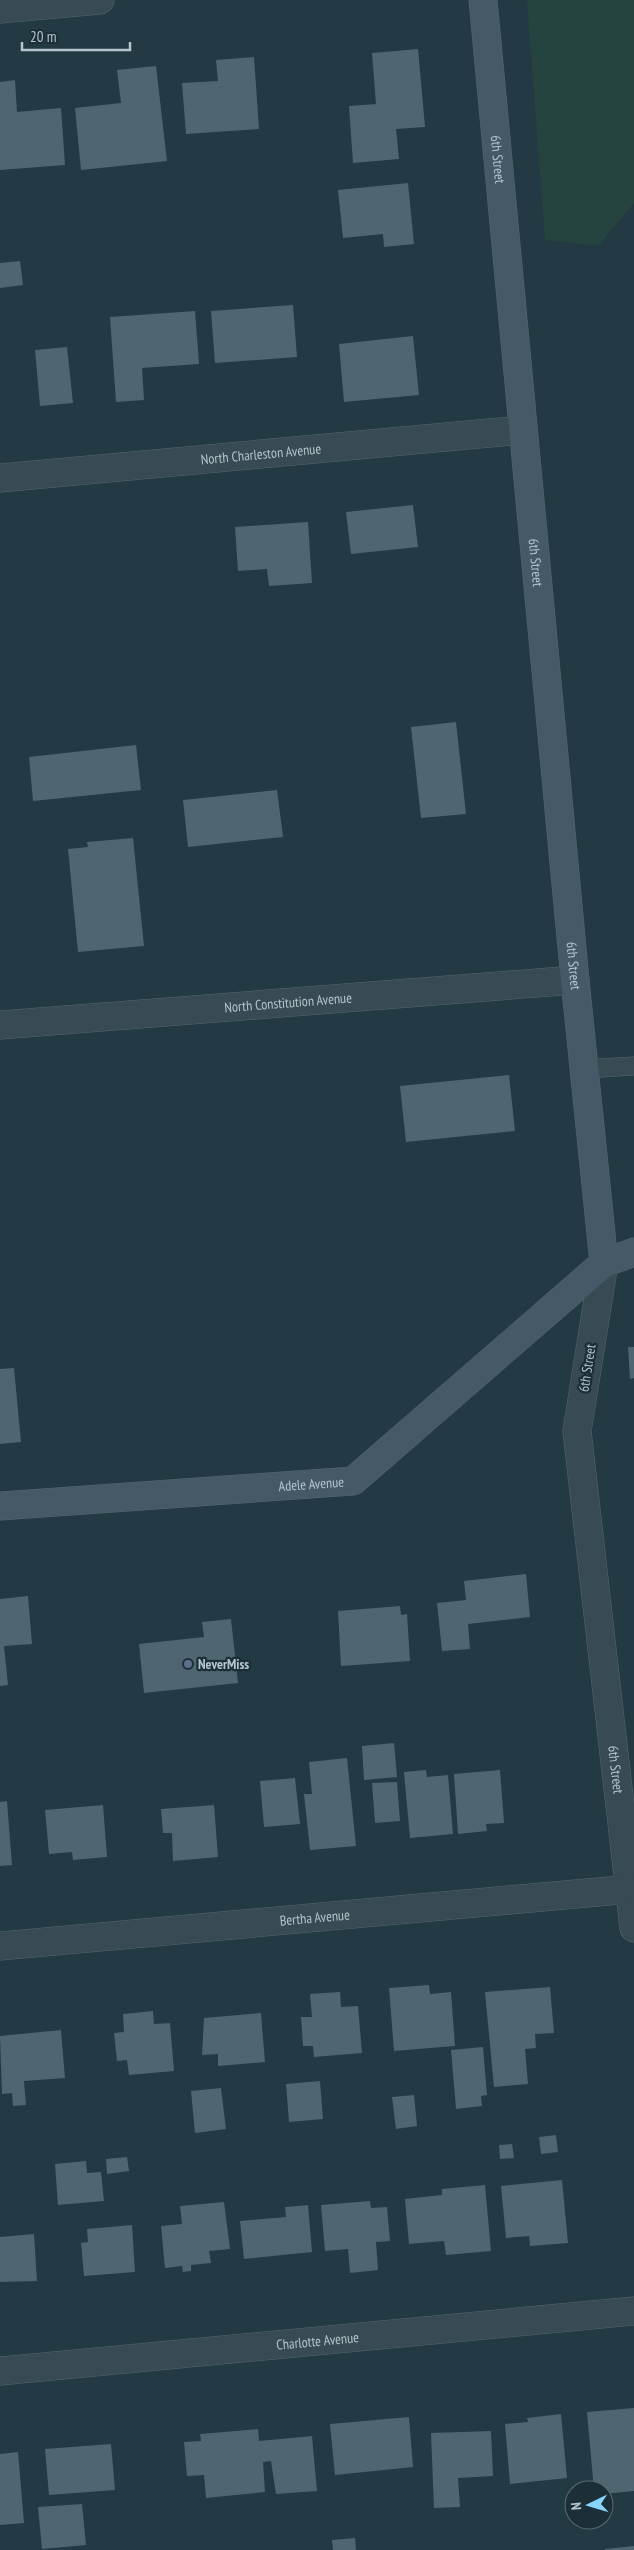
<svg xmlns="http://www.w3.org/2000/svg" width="634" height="2550" viewBox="0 0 634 2550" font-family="'PT Sans Narrow',sans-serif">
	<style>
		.green { fill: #254440 }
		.building { fill: #4f6671 }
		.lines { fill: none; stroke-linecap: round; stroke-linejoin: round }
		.lane-casing { stroke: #566770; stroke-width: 19 }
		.street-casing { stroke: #566770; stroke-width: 29 }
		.secondary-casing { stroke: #566770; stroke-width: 29 }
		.lane { stroke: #384a53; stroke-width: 18 }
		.street { stroke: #384a53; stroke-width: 28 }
		.secondary { stroke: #455a66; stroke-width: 28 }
		.service-dot { fill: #5c6f8a; stroke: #1c2f38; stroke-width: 2 }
		.labels { text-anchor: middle; stroke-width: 4.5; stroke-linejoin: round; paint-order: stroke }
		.street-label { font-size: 14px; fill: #b5c4cd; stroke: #1c2f38 }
		.poi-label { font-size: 14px; font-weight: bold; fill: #b5c4cd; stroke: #1c2f38; text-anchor: start }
	</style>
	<rect width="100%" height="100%" fill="#233943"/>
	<path class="green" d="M527 0H634V203L598 246 545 240Z"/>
	<path class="building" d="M418 49 425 127 396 129 399 159 353 163 349 106 376 104 372 53Z
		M254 57 259 129 186 134 182 83 218 81 216 60Z
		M156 66 167 161 81 170 75 108 121 103 117 70Z
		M15 80 17 112 61 108 65 165 0 170V82Z
		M408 183 414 244 384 247 383 234 343 238 338 190Z
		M20 261 23 285 0 288V263Z
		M293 305 297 357 215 363 211 311Z
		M195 311 199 364 142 368 144 400 116 402 110 317Z
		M413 336 419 395 344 402 339 344Z
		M67 347 73 403 40 406 35 350Z
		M413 505 418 547 351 554 346 512Z
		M308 522 312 583 269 586 267 569 238 571 235 527Z
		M456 722 466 814 421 818 411 727Z
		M136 745 141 790 33 801 29 757Z
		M277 790 283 837 188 847 183 800Z
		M133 838 144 946 78 952 68 849 88 847 87 842Z
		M509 1075 515 1131 406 1142 400 1086Z
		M628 1347H634V1378L630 1379Z
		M14 1368 21 1442 0 1444V1369Z
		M526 1574 530 1617 468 1624 470 1649 442 1651 437 1603 466 1600 464 1581Z
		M28 1596 32 1644 4 1646 8 1685 0 1686V1599Z
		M400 1606 401 1615 407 1614 410 1661 341 1666 338 1611Z
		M231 1619 238 1683 144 1693 139 1644 204 1637 202 1622Z
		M394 1743 397 1777 364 1780 362 1746Z
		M347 1758 356 1846 310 1850 304 1794H312L309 1762Z
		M426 1770 427 1777 448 1775 453 1834 410 1838 404 1772Z
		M500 1770 504 1823 486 1824 487 1831 458 1834 454 1774Z
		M295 1778 300 1824 264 1827 260 1781Z
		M397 1782 400 1821 375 1823 372 1783Z
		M7 1801 12 1865 0 1866V1802Z
		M103 1805 107 1857 73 1860 72 1852 49 1854 45 1810Z
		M214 1805 218 1857 173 1861 172 1833H163L161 1809Z
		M429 1985 430 1994 451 1992 455 2046 394 2051 389 1988Z
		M550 1987 554 2033 535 2034 536 2048 525 2049 528 2084 494 2087 485 1992Z
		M340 1992 341 2007 358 2006 362 2053 314 2057 313 2046H303L301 2017H312L310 1994Z
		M153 2011 154 2024 170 2023 174 2071 129 2075 127 2060 117 2061 114 2033 124 2032 123 2014Z
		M261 2013 265 2062 218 2066V2054L202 2055 204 2018Z
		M61 2030 65 2078 24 2081 26 2105 13 2106 12 2093 2 2094 0 2036Z
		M483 2047 487 2095 481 2096 482 2106 456 2109 451 2050Z
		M320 2081 323 2119 289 2122 286 2084Z
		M221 2088 226 2129 195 2133 191 2091Z
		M414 2095 417 2126 396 2129 392 2097Z
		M556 2135 558 2152 541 2154 539 2137Z
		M512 2144 514 2158 500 2159 499 2145Z
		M127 2157 129 2171 107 2174 106 2159Z
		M86 2161 87 2173 101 2172 104 2201 58 2205 55 2164Z
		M562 2180 568 2243 530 2246 529 2236 506 2238 501 2186Z
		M485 2185 491 2251 446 2255 444 2241 409 2244 405 2199 442 2195V2189Z
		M370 2201 371 2208 387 2207 390 2241 376 2242 378 2270 350 2273 348 2249 325 2251 321 2205Z
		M224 2202 230 2249 209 2251 211 2263 191 2265V2271L183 2272 182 2266 165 2268 161 2226 182 2224 180 2206Z
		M308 2205 312 2252 244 2259 240 2221 286 2217 285 2207Z
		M132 2225 135 2272 84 2276 81 2243 88 2242 87 2229Z
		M34 2234 37 2281 0 2282V2237Z
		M634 2408V2491L604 2494V2490H594L587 2412Z
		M561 2414 567 2478 510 2484 505 2424 528 2422 527 2418Z
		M409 2417 413 2467 335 2475 330 2424Z
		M258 2429 259 2441 312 2436 317 2491 276 2494 271 2461 263 2462 265 2492 206 2498 204 2475 187 2476 184 2442 201 2441 200 2434Z
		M491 2431 493 2476 458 2478 460 2507 434 2508 431 2433Z
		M111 2444 115 2490 49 2495 45 2449Z
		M18 2452 24 2523 0 2525V2454Z
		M82 2504 86 2545 42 2549 38 2507Z
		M355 2538 356 2550H333L332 2540Z
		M634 2546V2550H605V2549Z"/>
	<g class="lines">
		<defs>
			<path id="lane" d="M584 1069 634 1066"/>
			<g id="street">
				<path d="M0 9 100 0"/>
				<path id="s1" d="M0 478 522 430"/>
				<path id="s2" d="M0 1025 575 980"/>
				<path id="s3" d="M604 1263 577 1431 634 1928"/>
				<path id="s4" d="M0 1946 631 1889"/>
				<path id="s5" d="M0 2371 634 2311"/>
			</g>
			<g id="secondary">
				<path id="s6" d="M483 0 575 980 604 1263"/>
				<path id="s7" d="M0 1506 353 1481 604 1263 634 1252"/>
			</g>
		</defs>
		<use href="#lane" class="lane-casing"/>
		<use href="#street" class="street-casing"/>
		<use href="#secondary" class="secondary-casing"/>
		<use href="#lane" class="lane"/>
		<use href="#street" class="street"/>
		<use href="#secondary" class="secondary"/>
	</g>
	<circle class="service-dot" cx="188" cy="1664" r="5"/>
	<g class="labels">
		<g class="street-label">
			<text dy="5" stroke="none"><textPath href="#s6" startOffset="160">6th Street</textPath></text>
			<text dy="5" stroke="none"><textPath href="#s1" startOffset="262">North Charleston Avenue</textPath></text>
			<text dy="5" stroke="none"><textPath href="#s6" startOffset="565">6th Street</textPath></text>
			<text dy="5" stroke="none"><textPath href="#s6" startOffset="970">6th Street</textPath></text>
			<text dy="5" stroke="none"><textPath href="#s2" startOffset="289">North Constitution Avenue</textPath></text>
			<text transform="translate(587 1368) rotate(-81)" y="5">6th Street</text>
			<text dy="5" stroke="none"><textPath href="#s7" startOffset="312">Adele Avenue</textPath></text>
			<text dy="5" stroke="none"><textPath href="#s3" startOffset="511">6th Street</textPath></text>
			<text dy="5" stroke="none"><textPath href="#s4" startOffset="316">Bertha Avenue</textPath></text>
			<text dy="5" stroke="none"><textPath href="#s5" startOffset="319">Charlotte Avenue</textPath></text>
		</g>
		<g class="poi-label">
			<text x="198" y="1669">NeverMiss</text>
		</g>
	</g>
	<g transform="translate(589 2505) rotate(265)"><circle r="24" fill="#1c2f38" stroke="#596b74"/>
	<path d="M0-4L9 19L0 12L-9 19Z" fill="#87d5ff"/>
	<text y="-8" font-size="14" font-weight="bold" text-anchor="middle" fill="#b5c4cd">N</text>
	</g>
	<path d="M22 42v8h108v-8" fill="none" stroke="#b5c4cd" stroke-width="2.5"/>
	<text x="30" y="42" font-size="15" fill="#b5c4cd" stroke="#1c2f38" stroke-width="4" paint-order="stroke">20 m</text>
</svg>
